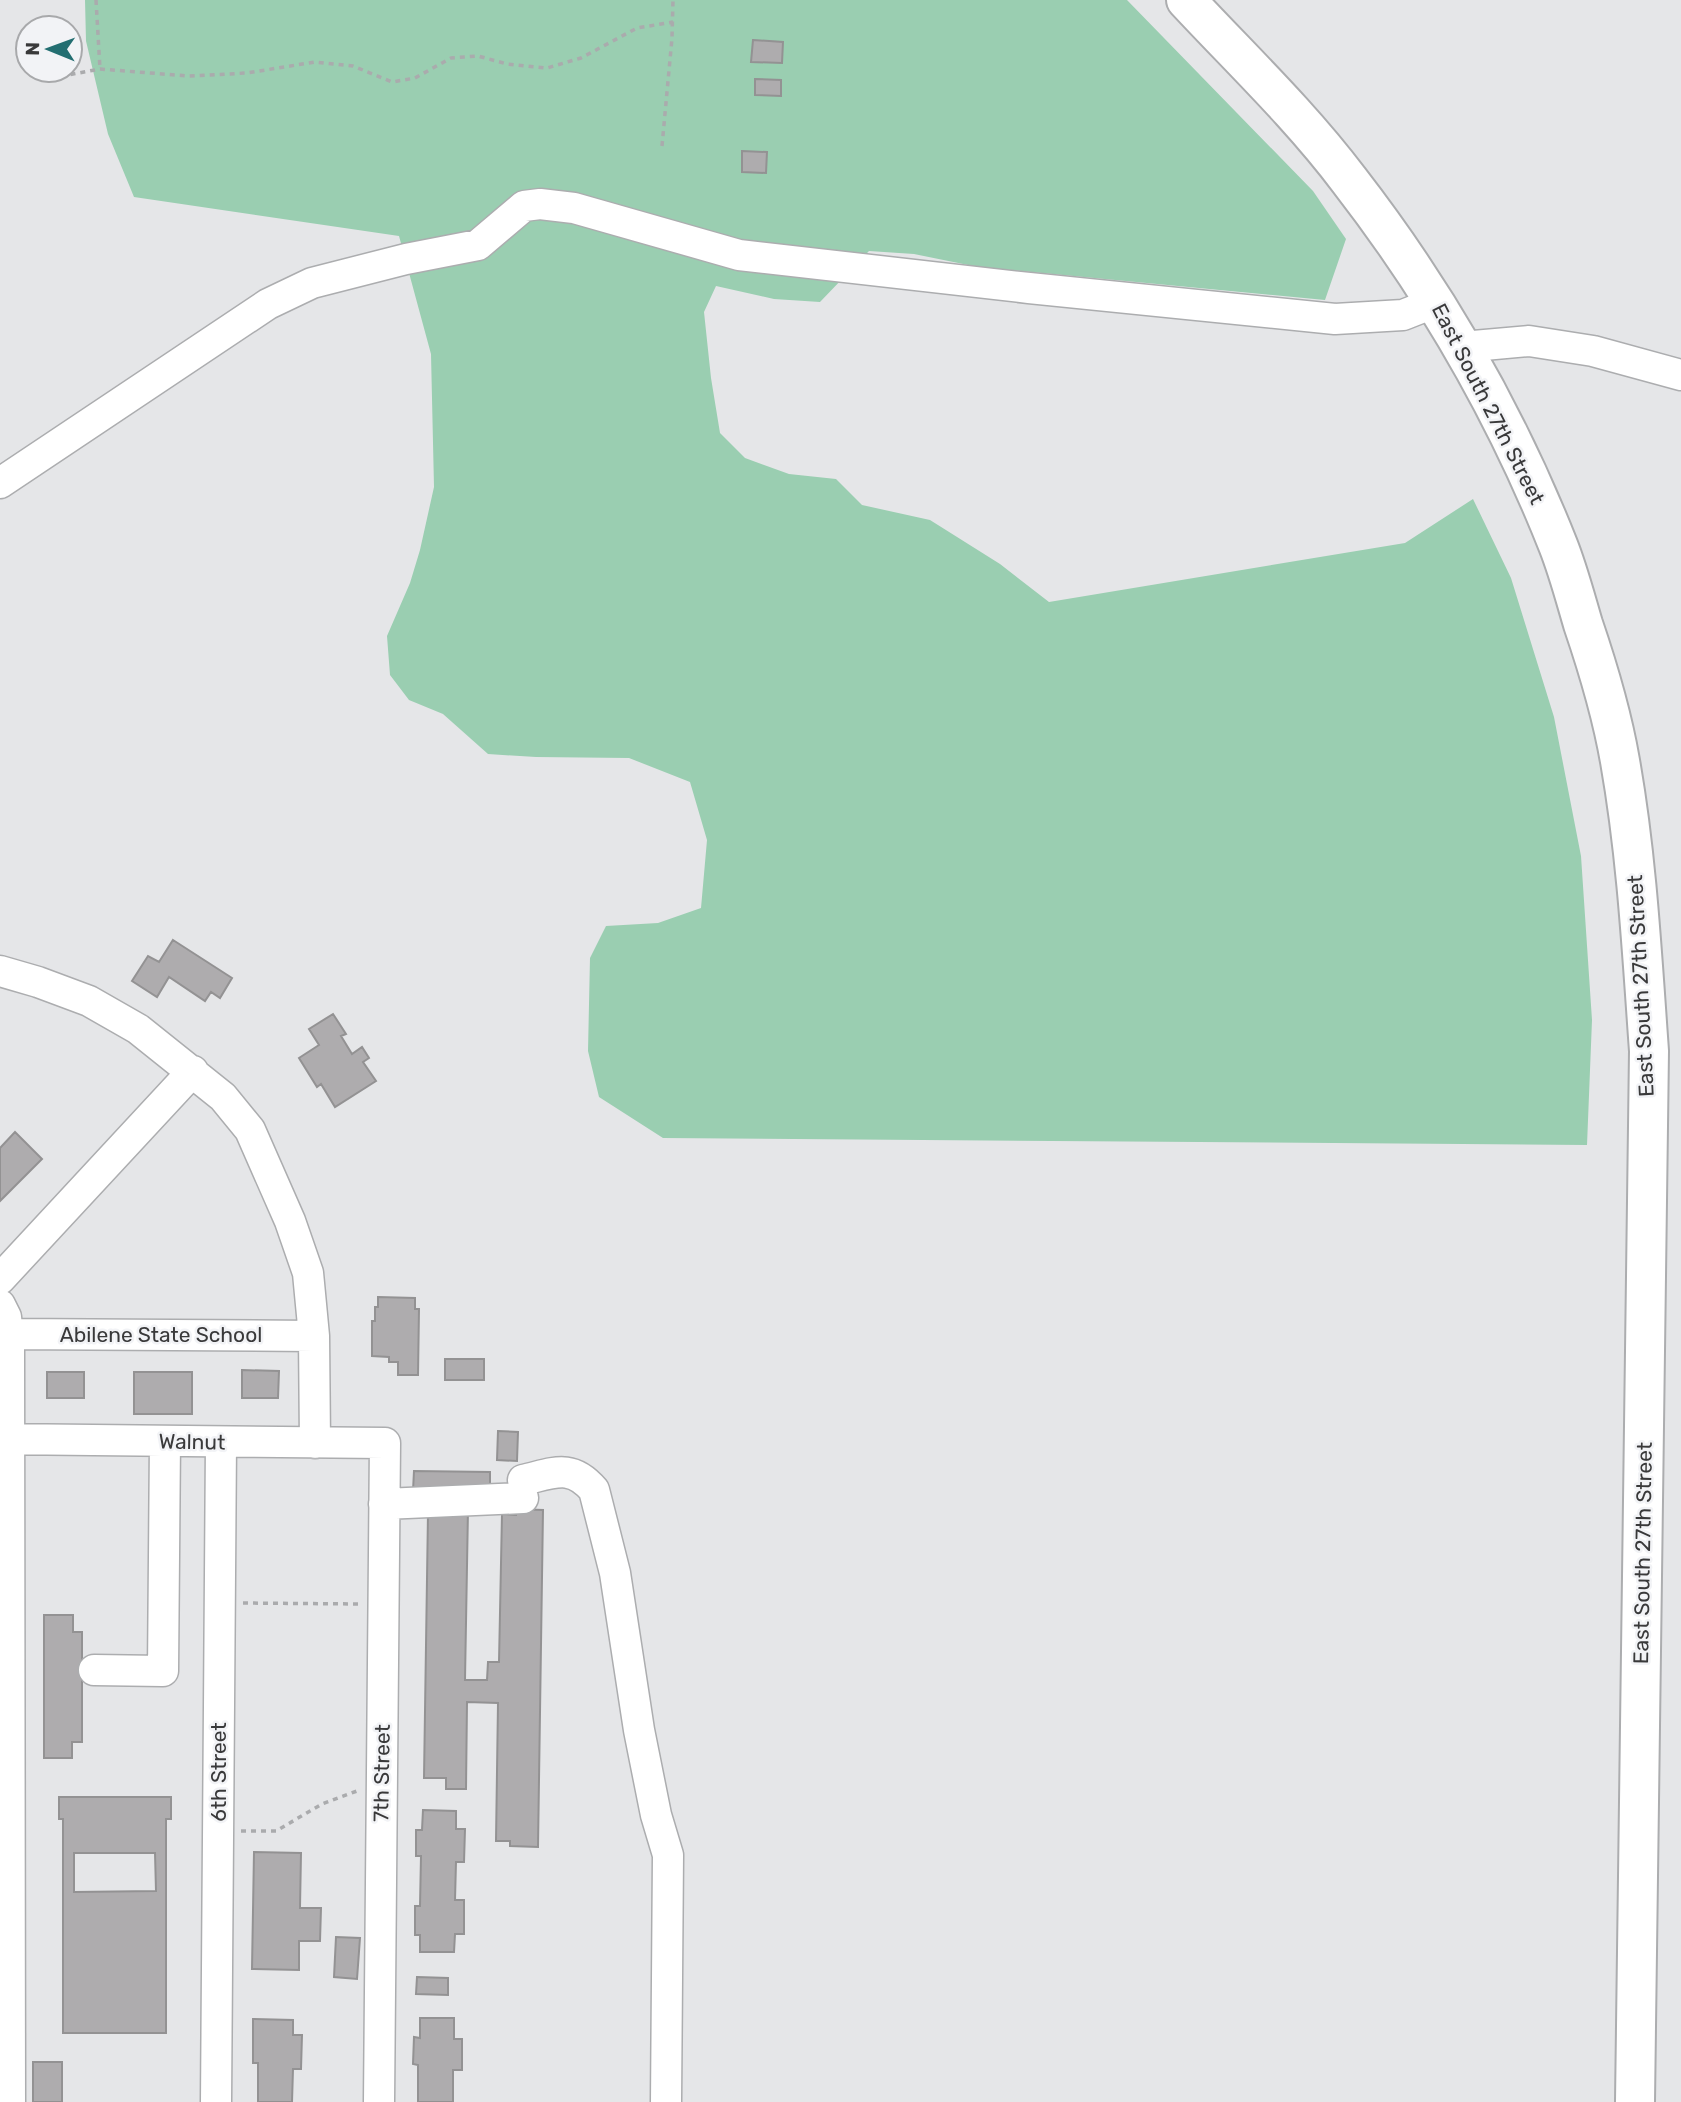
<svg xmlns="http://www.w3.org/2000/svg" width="1681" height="2102" viewBox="0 0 1681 2102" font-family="Rubik,sans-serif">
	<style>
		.green { fill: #9aceb1 }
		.building { fill: #aeacae; stroke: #939293; stroke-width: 2; fill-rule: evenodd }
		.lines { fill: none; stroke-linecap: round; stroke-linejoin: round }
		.minor-casing { stroke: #acadaf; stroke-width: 33 }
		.major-casing { stroke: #acadaf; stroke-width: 42 }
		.path { stroke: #aaabad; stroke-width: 3.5; stroke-dasharray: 5 5; stroke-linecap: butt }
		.minor { stroke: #fff; stroke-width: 30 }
		.major { stroke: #fff; stroke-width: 38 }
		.labels { text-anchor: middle; stroke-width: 5; stroke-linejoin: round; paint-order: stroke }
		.street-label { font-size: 21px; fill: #39393a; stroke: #f2f3f6 }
	</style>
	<rect width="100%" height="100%" fill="#e5e6e8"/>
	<path class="green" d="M85 0H1127L1313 191 1346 239 1325 300 978 267 914 254 869 251 820 302 774 299 716 286 704 312 711 378 720 433 745 458 789 474 836 479 862 505 930 520 1000 564 1049 602 1405 543 1473 499 1511 578 1554 717 1581 856 1592 1020 1587 1145 663 1138 599 1097 588 1051 590 958 606 926 658 923 701 908 707 840 690 782 629 758 536 757 488 754 443 714 409 700 390 675 387 636 410 583 420 550 434 487 431 354 399 236 134 197 108 134 86 41Z"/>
	<path class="building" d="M753 40 783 42 782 63 751 62Z
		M755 79 781 80V96L755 95Z
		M742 151 767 152 766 173 742 172Z
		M173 940 232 978 220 998 211 992 205 1001 169 977 157 997 132 981 148 956 159 962Z
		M333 1014 346 1034 341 1036 352 1054 362 1047 369 1058 363 1062 376 1081 335 1107 321 1084 317 1087 299 1058 319 1045 309 1029Z
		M15 1132 42 1159 0 1201V1148Z
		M378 1297 415 1298V1309H419L418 1375H398V1362H389V1357L372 1356V1321H375V1307H378Z
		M445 1359H484V1380H445Z
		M242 1370 279 1371 278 1398H242Z
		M47 1372H84V1398H47Z
		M134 1372H192V1414H134Z
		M498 1431 518 1432 517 1461 497 1460Z
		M414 1471 490 1472V1492L413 1491Z
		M468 1509 465 1680H487L488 1662H499L502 1514 516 1515V1509L543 1510 538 1847 510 1846V1841H496L498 1703 467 1702 466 1789H446V1778H424L428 1513Z
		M44 1615H73V1632H82V1742H72V1758H44Z
		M59 1797H171V1819H166V2033H63V1819H59ZM74 1853H155L156 1891 74 1892Z
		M423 1810 456 1811V1829H465L464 1862H456L455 1900H464V1934H455L454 1952H420V1935H415V1906H420L421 1856H416V1830H422Z
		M254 1852 301 1853 300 1908H321L320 1941H299V1970L252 1969Z
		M336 1937 360 1938 357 1979 334 1977Z
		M417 1977 448 1978V1995L416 1994Z
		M420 2018H454V2039H462V2070H453V2102H418V2065L413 2064 414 2037 420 2038Z
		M253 2019 293 2020V2035H302L301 2069H293L292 2102H258V2063H253Z
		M33 2062H62V2102H33Z"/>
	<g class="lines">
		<defs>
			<path id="minor" d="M1462 347 1529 341 1593 351 1681 375
				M0 483 268 304 312 283 406 259 478 245 524 206 540 204 574 208 739 255 1029 288 1335 319 1403 315 1436 302
				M0 971 38 982 89 1001 138 1029 223 1097 250 1130 290 1221 308 1273 314 1336 315 1443
				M0 1279 193 1071
				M0 1305 6 1317 9 1348 10 2102
				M8 1334 314 1336
				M0 1439 385 1443 379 2102
				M523 1480C554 1473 571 1463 594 1490L615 1573 639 1730 656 1815 668 1855 666 2102
				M384 1504 523 1498
				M94 1670 163 1671 165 1441
				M216 2102 221 1442"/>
			<path id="major" d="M1186 0C1241 59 1300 115 1349 180 1435 291 1506 414 1558 545 1568 570 1575 597 1583 624 1598 668 1612 715 1620 761 1637 857 1642 954 1649 1051L1635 2102"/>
		</defs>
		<use href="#minor" class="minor-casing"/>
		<use href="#major" class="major-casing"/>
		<path class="path" d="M96 0 100 69
			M41 80 100 69 188 76 247 73 315 62 353 66 392 82 415 78 451 58 478 56 507 64 547 68 581 58 637 28 673 22
			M662 146 672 38 673 0
			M243 1603 358 1604
			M241 1831H276L322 1804 357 1791"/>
		<use href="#minor" class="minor"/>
		<use href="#major" class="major"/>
	</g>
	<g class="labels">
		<g class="street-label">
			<text transform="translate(1488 404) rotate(63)" y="7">East South 27th Street</text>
			<text transform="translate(1641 986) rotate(-93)" y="7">East South 27th Street</text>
			<text x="161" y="1342">Abilene State School</text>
			<text transform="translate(192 1442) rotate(1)" y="7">Walnut</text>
			<text transform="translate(1643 1553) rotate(-89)" y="7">East South 27th Street</text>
			<text transform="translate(219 1772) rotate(-90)" y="7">6th Street</text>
			<text transform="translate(382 1773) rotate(-89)" y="7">7th Street</text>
		</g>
	</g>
	<g transform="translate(49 49) rotate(271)"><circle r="33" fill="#f2f3f6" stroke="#a8a9ab" stroke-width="2"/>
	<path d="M0-5L12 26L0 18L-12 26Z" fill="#236e71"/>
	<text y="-10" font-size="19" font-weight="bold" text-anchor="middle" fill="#39393a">N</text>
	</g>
</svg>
